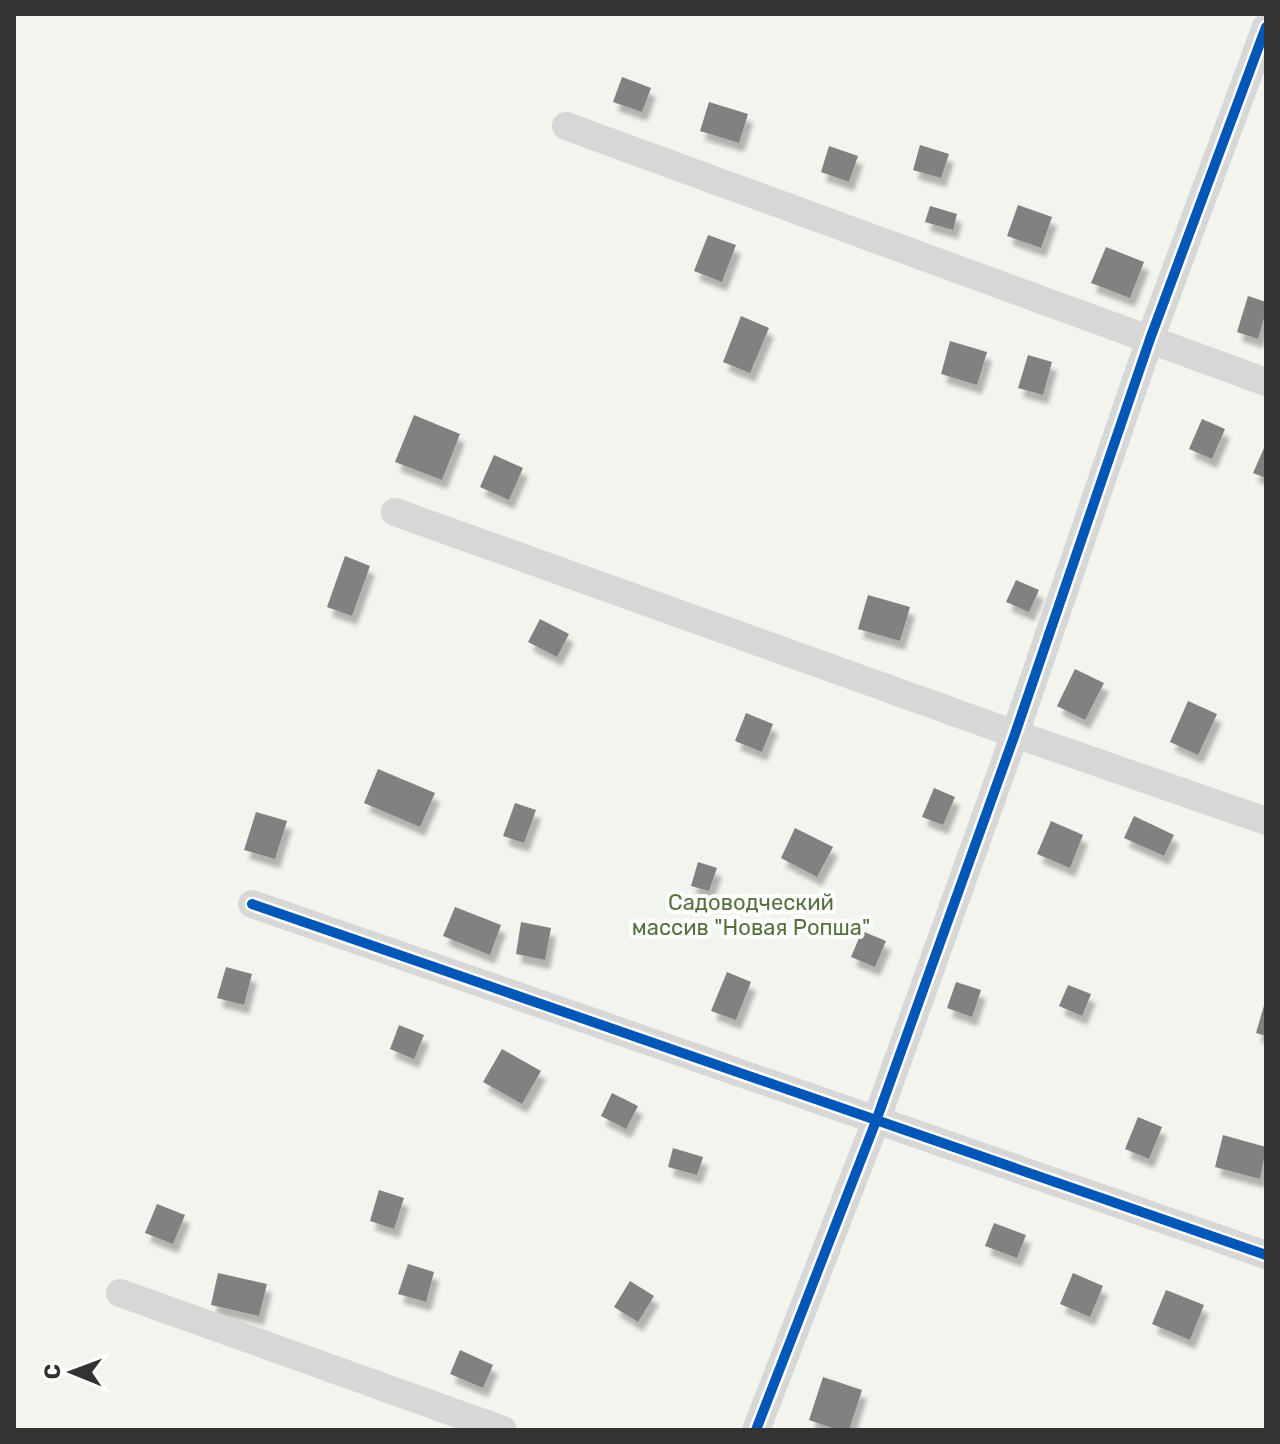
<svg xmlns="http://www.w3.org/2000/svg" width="1280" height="1444" viewBox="0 0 1280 1444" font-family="Rubik,sans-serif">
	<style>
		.green { fill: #f1f5ed }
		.building { fill: #818181; filter: url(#shadow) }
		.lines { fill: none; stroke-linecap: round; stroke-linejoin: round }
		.minor { stroke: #d7d7d7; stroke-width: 28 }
		.cycleway-casing { stroke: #fff; stroke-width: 15 }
		.cycleway { stroke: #0057b8; stroke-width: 10 }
		.labels { text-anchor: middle; stroke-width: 8; stroke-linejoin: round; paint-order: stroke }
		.park-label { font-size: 22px; fill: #56703f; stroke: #fff }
	</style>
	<defs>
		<filter id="shadow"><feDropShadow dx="5" dy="9" stdDeviation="2" flood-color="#0004"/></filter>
	</defs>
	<rect width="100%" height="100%" fill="#fff"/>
	<path class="green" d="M14 14H1266V1430H14Z"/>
	<path class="building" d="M622 77 651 88 642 112 613 102Z
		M709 102 748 114 739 143 700 131Z
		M920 145 949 154 941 178 913 170Z
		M829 146 858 156 849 182 821 172Z
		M1018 205 1052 217 1041 248 1007 236Z
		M930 206 957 214 953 230 925 222Z
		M708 235 736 245 722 282 694 271Z
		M1106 247 1144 262 1130 298 1091 283Z
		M1248 296 1266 302V311L1258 339 1237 332Z
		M741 316 769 328 750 373 723 362Z
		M950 341 987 352 977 385 941 374Z
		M1028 355 1052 362 1043 395 1018 388Z
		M414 415 460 434 442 480 395 462Z
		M1202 419 1225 429 1212 459 1189 449Z
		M1264 448 1266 449V478L1253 473Z
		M494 455 523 468 509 500 480 487Z
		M345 556 370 566 352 616 327 607Z
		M1016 580 1039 590 1029 612 1006 602Z
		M868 595 910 607 900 641 858 629Z
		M540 619 569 634 557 657 528 642Z
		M1075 669 1104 683 1085 720 1057 706Z
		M1188 701 1217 714 1198 755 1170 742Z
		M746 713 773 724 762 752 735 741Z
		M378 769 435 793 420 827 364 803Z
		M934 788 955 797 943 825 922 817Z
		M515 803 536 810 524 843 503 836Z
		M256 812 287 821 275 859 244 850Z
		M1134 816 1174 835 1164 856 1124 838Z
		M1051 821 1083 835 1070 868 1037 854Z
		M795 828 833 847 817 877 781 858Z
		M698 862 717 868 709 891 691 886Z
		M455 907 501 925 490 955 443 936Z
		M521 922 551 928 545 960 516 954Z
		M862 931 886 941 875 967 851 957Z
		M226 967 252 974 244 1005 217 998Z
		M727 972 751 982 736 1020 711 1011Z
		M956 982 981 990 972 1017 947 1008Z
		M1068 985 1091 994 1082 1016 1059 1006Z
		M1265 1002H1266V1036L1256 1033Z
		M399 1025 424 1035 414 1059 390 1049Z
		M502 1049 541 1071 522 1104 483 1082Z
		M612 1093 638 1106 626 1129 601 1116Z
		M1138 1117 1162 1127 1149 1159 1125 1149Z
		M1223 1135 1266 1147 1260 1179 1215 1167Z
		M673 1148 703 1157 697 1175 668 1167Z
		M379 1190 404 1198 394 1229 370 1221Z
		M157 1204 185 1215 173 1244 145 1233Z
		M994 1223 1026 1235 1017 1258 985 1246Z
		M408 1264 434 1272 426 1302 398 1294Z
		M218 1273 267 1284 259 1316 211 1305Z
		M1073 1273 1103 1286 1090 1317 1060 1304Z
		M630 1281 654 1296 638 1322 614 1307Z
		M1166 1290 1204 1305 1190 1340 1152 1324Z
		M460 1350 493 1365 483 1388 450 1374Z
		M823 1377 862 1390 849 1430H838L809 1420Z"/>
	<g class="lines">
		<path class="minor" d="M566 126 1266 382
			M395 512 1015 734 1266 821
			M252 904 1266 1255
			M120 1293 503 1430
			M756 1430 876 1121 1015 734 1150 339 1266 27"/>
		<defs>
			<path id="cycleway" d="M252 904 1266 1255
				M756 1430 876 1121 1015 734 1150 339 1266 27"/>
		</defs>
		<use href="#cycleway" class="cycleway-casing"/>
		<use href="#cycleway" class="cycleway"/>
	</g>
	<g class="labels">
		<g class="park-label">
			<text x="751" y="910">Садоводческий<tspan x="751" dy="25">массив "Новая Ропша"</tspan></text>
		</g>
	</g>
	<rect width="1280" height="1444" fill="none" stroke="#333333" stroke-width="32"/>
	<g transform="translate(72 1372) rotate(271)" stroke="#ffffff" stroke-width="6" paint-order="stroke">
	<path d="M0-6L14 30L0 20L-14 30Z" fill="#333333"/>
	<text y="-12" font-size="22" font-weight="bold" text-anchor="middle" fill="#333333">С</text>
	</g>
</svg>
